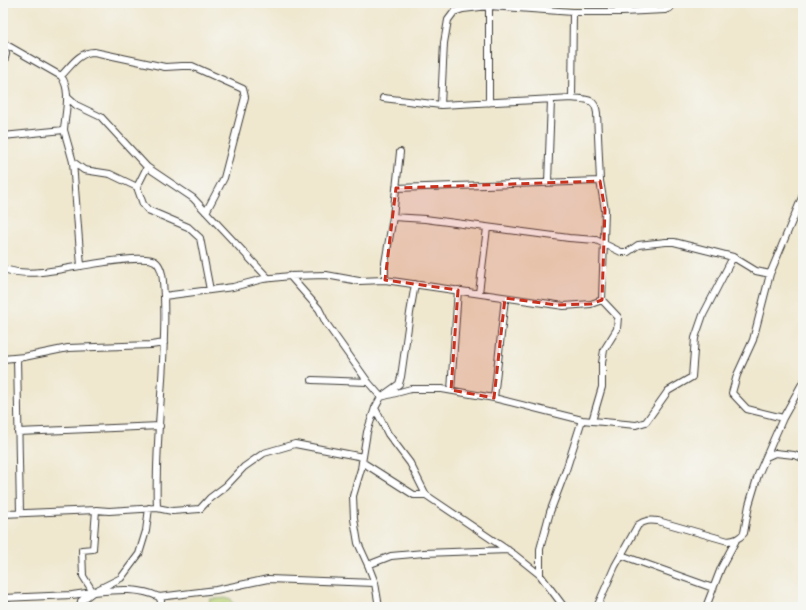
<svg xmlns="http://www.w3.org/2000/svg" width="806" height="610" viewBox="0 0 806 610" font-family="Itim,sans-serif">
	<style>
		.green { fill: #bbd378; stroke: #6c784a }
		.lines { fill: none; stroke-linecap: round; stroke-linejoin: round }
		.minor-casing { stroke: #3c3a37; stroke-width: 8 }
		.minor { stroke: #fff; stroke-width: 6 }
		.marked { fill: #c8321e; fill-opacity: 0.2; stroke: #c8321e; stroke-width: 3; stroke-dasharray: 8 5; stroke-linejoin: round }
	</style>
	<rect width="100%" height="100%" fill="#f6f6f2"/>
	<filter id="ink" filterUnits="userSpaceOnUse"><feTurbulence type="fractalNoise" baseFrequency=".025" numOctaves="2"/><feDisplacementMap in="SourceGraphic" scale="8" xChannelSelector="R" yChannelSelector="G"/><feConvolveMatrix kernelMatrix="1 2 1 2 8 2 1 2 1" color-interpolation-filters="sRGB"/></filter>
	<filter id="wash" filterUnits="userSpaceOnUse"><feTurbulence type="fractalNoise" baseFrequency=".012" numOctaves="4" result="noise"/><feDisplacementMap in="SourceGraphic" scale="16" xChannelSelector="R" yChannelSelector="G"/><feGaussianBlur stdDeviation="0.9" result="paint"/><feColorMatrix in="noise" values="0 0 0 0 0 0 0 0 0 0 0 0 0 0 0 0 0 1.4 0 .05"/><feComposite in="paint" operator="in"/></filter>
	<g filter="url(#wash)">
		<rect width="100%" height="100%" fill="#efe7ce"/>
		<path class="green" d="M230 598 236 607H209L210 599Z"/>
	</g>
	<g filter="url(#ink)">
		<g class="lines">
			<defs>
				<path id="minor" d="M622 12 665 10 670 8 673 3
					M3 39 6 54 3 66
					M5 44 61 76C72 91 65 113 64 130
					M61 76C71 66 79 52 94 52L165 67 182 66H192L243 89 245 97 243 105 224 178 206 212
					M67 97 76 105 101 117 147 167 193 198 268 278
					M383 98 441 105 572 98C585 100 595 97 597 113L600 181 605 210 602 300
					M572 98 573 12
					M489 103V6
					M441 105 444 43 448 20 454 12 463 9 489 6 573 12H622V3
					M3 136 64 130 73 162 81 266
					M73 162 84 170 110 174 137 187 143 204 148 210 188 227 200 238 210 290
					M548 182 551 100
					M137 187 147 167
					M396 188 600 181
					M393 217 400 152
					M3 269C17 273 27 274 42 272 61 271 145 251 156 262 164 269 163 286 164 296L233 287 263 279 290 276 326 275 359 281 385 280 564 306 591 304 602 300 618 317 617 329 604 350 602 363V387L592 421
					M770 274 803 195
					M290 276 319 309 326 323 368 382 381 397 411 389H442L494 398 582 420 636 425 646 422 668 391 692 377 695 338 703 315 733 257
					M385 280V263L393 217 425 219 569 238 596 240 621 252H628L638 245 666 242H674L733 257 756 271 770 274 753 340 737 375 732 393 747 409 783 418 803 382
					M479 293 487 228
					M17 358 20 513
					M3 359 24 357 68 348 151 345 164 343
					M312 380 368 382
					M451 390 458 290
					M494 398 505 298
					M375 408 388 434 410 463 426 495 515 555 540 575 564 607
					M18 432 160 426
					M766 457 775 453 794 455 803 458
					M362 462 414 495H426
					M149 508 146 531 139 554 121 578 93 592C114 590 140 587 159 597L216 590 268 579 375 583
					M157 508 172 511 200 509 210 498 226 486 244 467 264 453 295 444 363 457
					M3 514 96 510 109 511 157 508C154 438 167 367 164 296
					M621 555 713 588
					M368 565 391 556 424 553 508 550
					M540 575V549L550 512 566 470 582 420
					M93 592 83 576 82 550 93 549 96 510
					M159 597 161 601 160 607
					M3 598 72 595 93 592 81 601 80 607
					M379 607 375 583 368 565 358 543 354 519 353 496 361 469 367 432 375 408 381 397 399 384 401 377 410 313 415 284
					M597 607 615 566 638 525C645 520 650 520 658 521L728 541C735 540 739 539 744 533L749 505 758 475 783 418
					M706 607 721 568 736 540"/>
			</defs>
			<use href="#minor" class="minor-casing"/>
			<use href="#minor" class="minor"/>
		</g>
	</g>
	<path class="marked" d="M600 181 605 210 602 300 591 304 556 305 505 298 494 398 451 390 458 290 385 280 396 188Z"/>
	<rect width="806" height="610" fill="none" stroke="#f6f6f2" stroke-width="16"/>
</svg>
